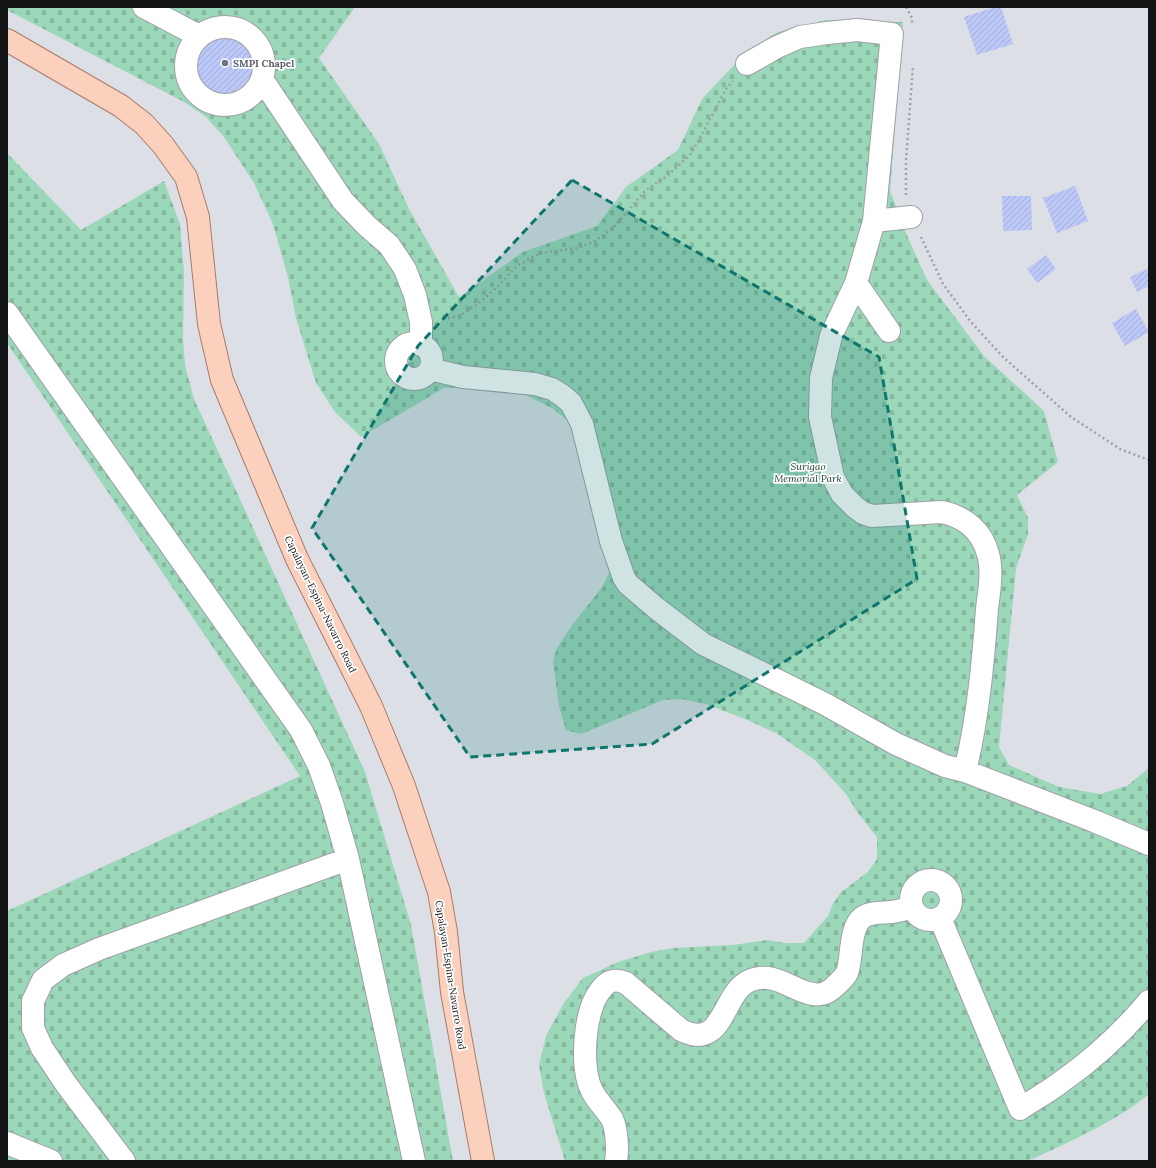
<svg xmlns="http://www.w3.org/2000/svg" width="1156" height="1168" viewBox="0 0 1156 1168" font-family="Lora,serif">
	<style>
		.cemetery { fill: url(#cemetery-stones) }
		.building { fill: url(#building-hatch) }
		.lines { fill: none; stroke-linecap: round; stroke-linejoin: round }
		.minor-casing { stroke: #9ea0a7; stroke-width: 24 }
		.major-casing { stroke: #a97b68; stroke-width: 24 }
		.path { stroke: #9ea0a6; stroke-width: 2.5; stroke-dasharray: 2 3; stroke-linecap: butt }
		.minor { stroke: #fff; stroke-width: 22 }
		.major { stroke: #fbd1be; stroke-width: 22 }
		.marked { fill: #0f766e; fill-opacity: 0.2; stroke: #0f766e; stroke-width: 3; stroke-dasharray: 8 5; stroke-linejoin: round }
		.worship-dot { fill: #6b7280; stroke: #fff; stroke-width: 1.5 }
		.labels { text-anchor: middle; stroke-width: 3.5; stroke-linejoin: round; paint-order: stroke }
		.worship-label { font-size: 10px; font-weight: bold; fill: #5b616d; stroke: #fff; text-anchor: start }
		.park-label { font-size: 10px; font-style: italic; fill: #1b4533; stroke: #fff }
		.street-label { font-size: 10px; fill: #141417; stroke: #fff }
	</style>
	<defs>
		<pattern id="cemetery-stones" width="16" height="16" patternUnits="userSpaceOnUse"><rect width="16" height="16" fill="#9bd7b9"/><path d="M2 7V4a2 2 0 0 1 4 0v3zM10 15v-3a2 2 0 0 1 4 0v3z" fill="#85b89e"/></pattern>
		<pattern id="building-hatch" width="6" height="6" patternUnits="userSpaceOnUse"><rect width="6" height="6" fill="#bcc8f8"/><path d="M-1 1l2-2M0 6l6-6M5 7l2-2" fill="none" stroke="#a1abd4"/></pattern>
	</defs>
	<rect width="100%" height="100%" fill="#dddfe6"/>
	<path class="cemetery" d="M7 7H355L319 58 379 144 409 209 459 297 523 252 597 226 626 187 678 150 702 99 748 50 778 32 826 20 903 22 890 191 908 238 927 280 984 356 1044 411 1058 462 1017 495 1028 518V534L1016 568 999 747 1009 765 1059 787 1100 794 1127 786 1149 768V1094C1115 1122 1074 1139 1035 1158L1026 1161H565L544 1093 539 1065 546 1036 564 1003 583 978 618 962 651 952 674 948 733 945 767 940 785 943H804L828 916 833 904 841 892 868 872 877 859V837L857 812 846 794 815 760 776 733 745 719 706 704 682 699 663 700 581 734 566 730 559 706 553 661 557 648 570 628 603 586 610 570 574 426 552 408 525 395 478 387 444 388 361 437 335 412 316 383 296 318 288 277 273 224 254 183 224 137 206 117 184 102 7 10Z
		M7 153 81 230 164 181 180 224 184 272 183 338 185 365 194 399 365 772 411 925 453 1161H7V911L300 776 7 343Z"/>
	<path class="building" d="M995 7H1001L1013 44 977 55 964 17Z
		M194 66a31 31 0 1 1 62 0a31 31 0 1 1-62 0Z
		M1075 186 1088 221 1057 233 1043 198Z
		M1002 196H1031L1032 230 1003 231Z
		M1046 255 1056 269 1037 283 1027 269Z
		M1147 269 1149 273V286L1137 292 1130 277Z
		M1136 309 1149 332 1125 346 1112 323Z"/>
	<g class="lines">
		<defs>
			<path id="minor" d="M144 7 199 36
				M186 66a39 39 0 1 1 78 0a39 39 0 1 1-78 0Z
				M747 64 777 47 800 37 827 33 857 30 892 34 874 221 856 283 831 336 821 378 820 417 833 477 842 494 855 507 863 513 872 516 942 512C965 517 982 531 988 554 993 571 989 592 987 609 983 663 978 718 965 771
				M262 79 343 201 367 226 389 245 405 269 415 295 421 322V345
				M874 221 911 217
				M856 283 889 331
				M7 313 301 730 319 766 332 803 348 859 414 1161
				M396 361a18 18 0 1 1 36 0a18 18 0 1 1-36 0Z
				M430 369 463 377 535 384 552 389 563 396 571 403 582 424 611 541 624 578 628 584 656 608 703 644 825 704 896 744 945 766 965 771 1094 821 1149 844
				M911 900a20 20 0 1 1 40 0a20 20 0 1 1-40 0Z
				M940 918 1020 1109C1033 1100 1048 1092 1061 1082 1094 1059 1123 1032 1149 1001
				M7 1143 51 1161
				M124 1161 66 1084 42 1048 33 1028V1001L43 980 63 965 99 949 348 859
				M616 1161C618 1150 617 1129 612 1119 606 1109 597 1101 592 1091 580 1068 584 1011 600 991 607 981 614 978 626 983L681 1030C724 1052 722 993 749 981 756 978 765 977 773 979 788 982 811 1001 827 992 832 990 844 978 847 973 853 958 848 922 867 915 875 912 884 913 892 912 899 911 906 909 912 907"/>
			<path id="major" d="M7 40 121 106 144 124 163 145 186 177 198 217 209 324 222 380 297 559 371 706 404 786 439 892 446 932 452 992 483 1161"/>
		</defs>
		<use href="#minor" class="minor-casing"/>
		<use href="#major" class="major-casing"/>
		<path class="path" d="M906 7 912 18V23
			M906 195V160L913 66
			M921 237 943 284 971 322 1003 357 1071 417 1120 449 1149 460
			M443 319 459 316 478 304 497 287 518 265 541 253 577 248 595 241 613 228 646 190 667 176 690 155 700 138 726 89 733 81"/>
		<use href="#minor" class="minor"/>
		<use href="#major" class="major"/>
	</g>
	<path class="marked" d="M572 180 879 357 917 579 652 744 470 757 312 528 418 346Z"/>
	<circle class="worship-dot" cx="225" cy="63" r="4"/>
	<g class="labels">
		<g class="worship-label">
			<text x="233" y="67">SMPI Chapel</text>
		</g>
		<g class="park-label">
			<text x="808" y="470">Surigao<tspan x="808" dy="12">Memorial Park</tspan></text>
		</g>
		<g class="street-label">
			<text transform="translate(321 604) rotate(64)" y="4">Capalayan-Espina-Navarro Road</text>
			<text transform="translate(451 975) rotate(81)" y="4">Capalayan-Espina-Navarro Road</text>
		</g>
	</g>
	<rect width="1156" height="1168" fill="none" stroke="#141417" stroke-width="16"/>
</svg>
